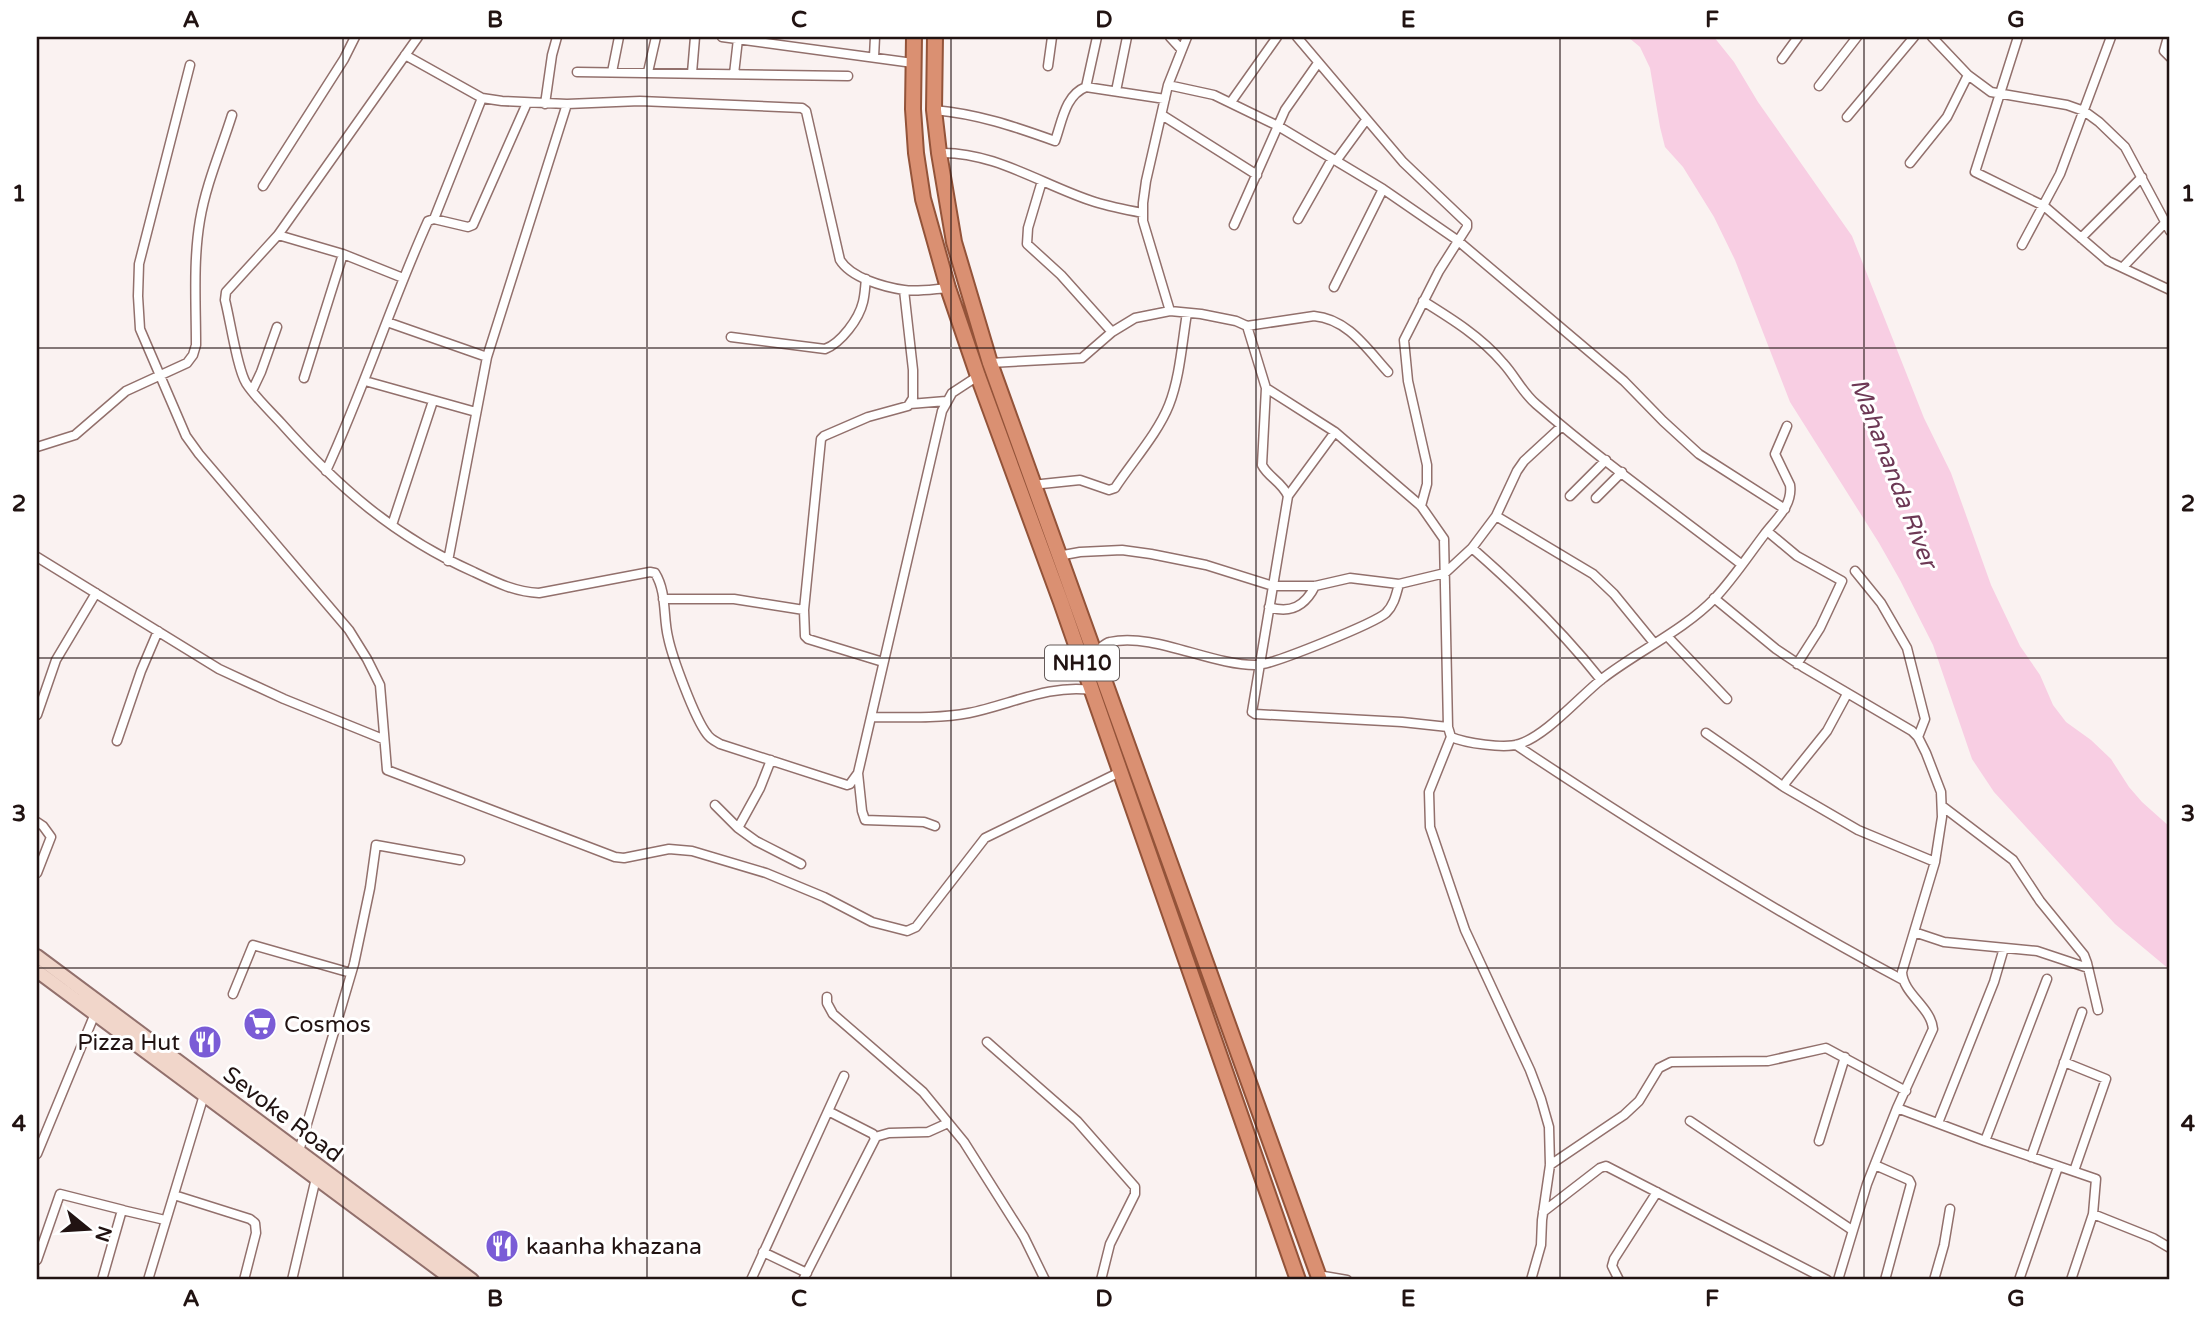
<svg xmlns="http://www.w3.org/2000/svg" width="2207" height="1317" viewBox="0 0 2207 1317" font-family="'Varela Round',sans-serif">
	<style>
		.water { fill: #f8cee3 }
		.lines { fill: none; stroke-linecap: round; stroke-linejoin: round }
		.minor-casing { stroke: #92706c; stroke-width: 11 }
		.secondary-casing { stroke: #92706c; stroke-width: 16 }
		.trunk-casing { stroke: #935339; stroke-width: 18 }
		.minor { stroke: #fff; stroke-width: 8 }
		.secondary { stroke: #f1d6ca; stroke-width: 12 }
		.trunk { stroke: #da9072; stroke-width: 14 }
		.grid { fill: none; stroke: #211312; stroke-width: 2; stroke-opacity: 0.55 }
		.labels { text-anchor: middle; stroke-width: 6; stroke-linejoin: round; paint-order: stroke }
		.shield { fill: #fff; stroke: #645a59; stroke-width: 2 }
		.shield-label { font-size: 21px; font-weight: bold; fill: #211312 }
		.poi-label { font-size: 23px; fill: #211312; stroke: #fff; text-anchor: start }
		.street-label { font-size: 23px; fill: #211312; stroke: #fff }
		.water-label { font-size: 24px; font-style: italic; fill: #6d3855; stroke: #fff }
		.neatline { fill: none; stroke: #211312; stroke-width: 2.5 }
		.grid-label { font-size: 23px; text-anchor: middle; font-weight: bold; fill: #211312 }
	</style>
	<rect width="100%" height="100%" fill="#faf2f1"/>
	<path class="water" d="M1628 37H1714L1734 62 1758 102 1852 236 1924 418 1951 473 1991 585 2020 646 2040 675 2053 705 2066 722 2091 740 2111 759 2129 787 2142 802 2170 827V970L2115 924 1994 792 1972 759 1933 645 1900 580 1879 543 1790 402 1735 260 1714 217 1683 167 1665 147 1660 127 1650 68 1640 47Z"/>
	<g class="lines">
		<defs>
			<path id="minor" d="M418 37 278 235 226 292 225 300C230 319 237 368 246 383 255 397 269 410 281 423 338 487 395 537 474 572 495 582 515 592 539 593L650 572 655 573C667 592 663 617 668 637 672 657 695 719 707 734 710 739 715 741 720 744L847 785 850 784 858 773 942 411 952 393 978 376
				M722 37 913 63
				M1170 37 1181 49
				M1297 37 1403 162 1467 223V227L1439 271 1404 340 1408 381 1427 465V484L1421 506
				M1932 37 1968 75 1991 92 2067 105 2084 111 2099 122 2125 147 2170 231
				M2018 37 1975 172 2044 206 2108 261 2170 290
				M2168 37 2164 51 2170 57
				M405 55 482 98 502 101 567 104 640 101 802 108 806 111 840 260C851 278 884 287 904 290 917 292 934 289 948 288
				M874 57 875 37
				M1782 59 1798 37
				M190 65 139 264 138 296 140 329 186 436 199 454 349 630 367 659 380 685 387 770 615 857 624 858 669 849 692 851 766 873 824 897 872 922 907 931 916 927 985 838 1120 772
				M1048 66 1052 37
				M577 72 848 76
				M612 72 619 37
				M648 72 656 37
				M692 73 695 37
				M734 74 738 39
				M1168 85 1214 95 1278 126 1383 189 1457 240 1624 381 1663 421 1699 454 1785 509
				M1819 86 1857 37
				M1086 87 1097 37
				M1116 91 1127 37
				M1231 102 1277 37
				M545 104 552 55 557 37
				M934 110C978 114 1013 126 1055 141 1062 122 1065 95 1086 87L1165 99
				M1162 115 1257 175
				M1847 117 1914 37
				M939 153C994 151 1044 186 1095 202 1111 207 1127 210 1143 213
				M1336 161 1366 120
				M1910 163 1947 117 1968 75
				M1042 181 1028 228 1027 244 1061 275 1112 332
				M263 186 344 59 355 37
				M434 219 482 98
				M1298 219 1332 159
				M1234 225 1285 110 1318 63
				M278 235 343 254 403 278
				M2081 238 2142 177
				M2022 245 2060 174 2111 37
				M2123 267 2165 223
				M1334 287 1383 189
				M1423 301C1452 319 1481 337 1503 363 1515 376 1522 392 1536 404 1602 461 1672 511 1741 564
				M1170 311 1143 221V203L1146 181 1168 85 1187 37
				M387 322 487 357
				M1247 326 1314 316C1348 319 1367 349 1388 372
				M731 337 825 349C841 343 859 319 863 302 865 294 865 287 866 279
				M990 363 1082 358 1112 332 1135 318 1170 311 1201 314 1236 321 1247 326 1266 388 1335 432 1421 506 1444 539 1448 727 1451 737C1465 743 1505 749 1519 744 1546 736 1579 697 1602 679 1638 651 1683 631 1715 598 1733 579 1748 556 1764 535 1775 520 1793 506 1790 485L1775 454 1787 426
				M304 378 343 254
				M365 381 476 412
				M1266 388 1262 465C1268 477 1282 482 1288 496L1252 712 1255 714 1402 722 1448 727
				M252 391 261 372 277 327
				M910 404 946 401
				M37 447 75 435 126 391 187 363 193 355 196 345C196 303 193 261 200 220 206 184 221 150 232 115
				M326 471C364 389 391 303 428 221L434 219 468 227 473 225 527 103
				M1032 485 1080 480 1109 490 1115 488C1132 462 1158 433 1169 405 1180 377 1182 343 1187 313
				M1288 496 1335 432
				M1570 496 1606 460
				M1596 498 1622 472
				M1496 516 1593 574 1614 594 1654 643
				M392 525 433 401
				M1767 531 1797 556 1842 581 1820 628 1797 664
				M1472 548C1519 589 1563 632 1601 680
				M1058 556 1080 552 1122 550 1151 554 1206 565 1273 586H1315L1350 578 1399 584 1445 573 1472 548 1496 516 1517 471 1524 461 1562 426
				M37 557 219 669 284 699 383 739
				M448 561 487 357 567 104
				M1855 571 1881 603 1907 648 1925 719 1918 737
				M1714 598 1776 649 1803 667 1912 731 1918 737 1926 753 1941 792 1942 817 1935 862 1902 972C1903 994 1931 1007 1933 1029L1897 1108 1867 1184 1838 1280
				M663 599H734L804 610
				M1269 607C1291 614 1305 606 1315 586
				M1667 636 1727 699
				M1093 654C1099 650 1104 643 1110 642 1153 632 1212 666 1257 665 1272 665 1375 623 1386 613 1394 605 1396 595 1399 584
				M883 662 808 639 805 636 804 610 821 439 824 436 868 417 908 406 913 398V370L904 290
				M1847 694 1827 731 1786 782 1784 787 1858 830 1935 862
				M37 715 56 660 96 593
				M871 717C903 717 937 719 969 713 1009 705 1050 684 1091 690
				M1706 733 1784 787
				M1451 737 1429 792 1430 827 1465 930 1530 1070 1541 1099 1549 1127 1550 1165 1542 1220 1541 1245 1531 1280
				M117 741 141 671 158 631
				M1516 745C1642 829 1770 909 1903 980
				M858 773 862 811 865 820 924 822 935 826
				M715 805 738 828 760 788 771 760
				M1942 806 2013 860 2040 901 2084 955 2087 963 2098 1010
				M37 822 43 826 51 837 37 873
				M738 828 756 841 801 864
				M1914 932 1944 942 2037 951 2088 968
				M233 994 253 945 351 973
				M827 997V1003L833 1014 923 1092 964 1142 1024 1237 1045 1280
				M987 1042 1077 1121 1135 1187V1194L1110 1244 1101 1280
				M2064 1062 2106 1079 2074 1171
				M1897 1108 1985 1141 2096 1179 2093 1214 2071 1280
				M1690 1121 1852 1230
				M1938 1123 1994 982 2004 948
				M875 1137 889 1133 928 1132 948 1123
				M1819 1141 1845 1057
				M1985 1141 2047 979
				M299 1151 354 964 370 888 376 845 460 860
				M37 1154 96 1011
				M2031 1157 2082 1012
				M1550 1165 1624 1115 1639 1101 1659 1068 1671 1062 1768 1061 1826 1048 1906 1091
				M1875 1165 1909 1180 1911 1184 1885 1280
				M174 1195 250 1219 255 1223 256 1233 244 1280
				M1543 1212 1600 1168 1606 1166 1827 1280
				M2093 1214 2153 1238 2170 1248
				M763 1252 807 1273
				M37 1260 60 1194 123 1210
				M1318 1275 1347 1280
				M102 1280 122 1210 165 1220
				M148 1280 204 1095
				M292 1280 316 1178
				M751 1280 844 1076
				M803 1280 875 1139 873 1134 828 1111
				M1619 1280 1612 1266 1614 1259 1657 1192
				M1934 1280 1944 1245 1950 1209
				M2019 1280 2058 1167"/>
			<path id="secondary" d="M37 956 472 1280
				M37 971 453 1280"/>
			<path id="trunk" d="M914 37 913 109 916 153 923 199 948 288 978 376 1061 602 1298 1280
				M935 37 934 110 939 153 954 242 990 363 1320 1280"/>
		</defs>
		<use href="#minor" class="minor-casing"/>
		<use href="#secondary" class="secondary-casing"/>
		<use href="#trunk" class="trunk-casing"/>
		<use href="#minor" class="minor"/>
		<use href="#secondary" class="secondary"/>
		<use href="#trunk" class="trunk"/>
	</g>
	<path class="grid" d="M343 37V1280M647 37V1280M951 37V1280M1256 37V1280M1560 37V1280M1864 37V1280M37 348H2170M37 658H2170M37 968H2170"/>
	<defs>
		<symbol id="supermarket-disc" viewBox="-11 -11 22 22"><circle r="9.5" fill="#7a5cd6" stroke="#fff"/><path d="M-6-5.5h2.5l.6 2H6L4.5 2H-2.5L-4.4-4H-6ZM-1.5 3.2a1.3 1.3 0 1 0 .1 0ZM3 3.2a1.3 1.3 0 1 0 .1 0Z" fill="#fff"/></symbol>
		<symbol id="restaurant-disc" viewBox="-11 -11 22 22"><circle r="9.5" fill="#7a5cd6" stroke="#fff"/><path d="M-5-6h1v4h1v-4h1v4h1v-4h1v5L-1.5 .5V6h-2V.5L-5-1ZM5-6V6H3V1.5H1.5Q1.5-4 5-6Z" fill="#fff"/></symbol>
	</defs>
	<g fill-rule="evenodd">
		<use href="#supermarket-disc" x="241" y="1005" width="38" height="38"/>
		<use href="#restaurant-disc" x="186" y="1023" width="38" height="38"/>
		<use href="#restaurant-disc" x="483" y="1227" width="38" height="38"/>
	</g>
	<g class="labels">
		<rect class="shield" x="1045" y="645.5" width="74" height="35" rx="5"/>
		<g class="shield-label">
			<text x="1082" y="670">NH10</text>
		</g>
		<g class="poi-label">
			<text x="284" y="1032">Cosmos</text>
			<text x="180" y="1050" text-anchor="end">Pizza Hut</text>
			<text x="526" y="1254">kaanha khazana</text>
		</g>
		<g class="street-label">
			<text transform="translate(283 1114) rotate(37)" y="8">Sevoke Road</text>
		</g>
		<g class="water-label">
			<text transform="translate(1894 473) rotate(69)" y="8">Mahananda River</text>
		</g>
	</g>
	<rect width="2207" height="1317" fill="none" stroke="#ffffff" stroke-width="77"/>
	<g transform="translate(88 1229) rotate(108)" stroke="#ffffff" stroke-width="5" paint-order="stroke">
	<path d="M0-5L12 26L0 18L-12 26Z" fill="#211312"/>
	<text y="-10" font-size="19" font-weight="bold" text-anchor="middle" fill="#211312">N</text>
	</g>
	<rect x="38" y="38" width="2130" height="1240" class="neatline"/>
	<g class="grid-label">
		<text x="191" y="27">A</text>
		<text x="495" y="27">B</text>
		<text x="799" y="27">C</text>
		<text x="1104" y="27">D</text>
		<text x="1408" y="27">E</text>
		<text x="1712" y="27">F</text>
		<text x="2016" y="27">G</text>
		<text x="19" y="201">1</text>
		<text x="2188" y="201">1</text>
		<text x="19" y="511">2</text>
		<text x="2188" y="511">2</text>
		<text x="19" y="821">3</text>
		<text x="2188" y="821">3</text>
		<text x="19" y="1131">4</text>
		<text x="2188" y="1131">4</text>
		<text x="191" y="1306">A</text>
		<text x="495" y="1306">B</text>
		<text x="799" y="1306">C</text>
		<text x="1104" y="1306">D</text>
		<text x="1408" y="1306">E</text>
		<text x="1712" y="1306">F</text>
		<text x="2016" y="1306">G</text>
	</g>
</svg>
